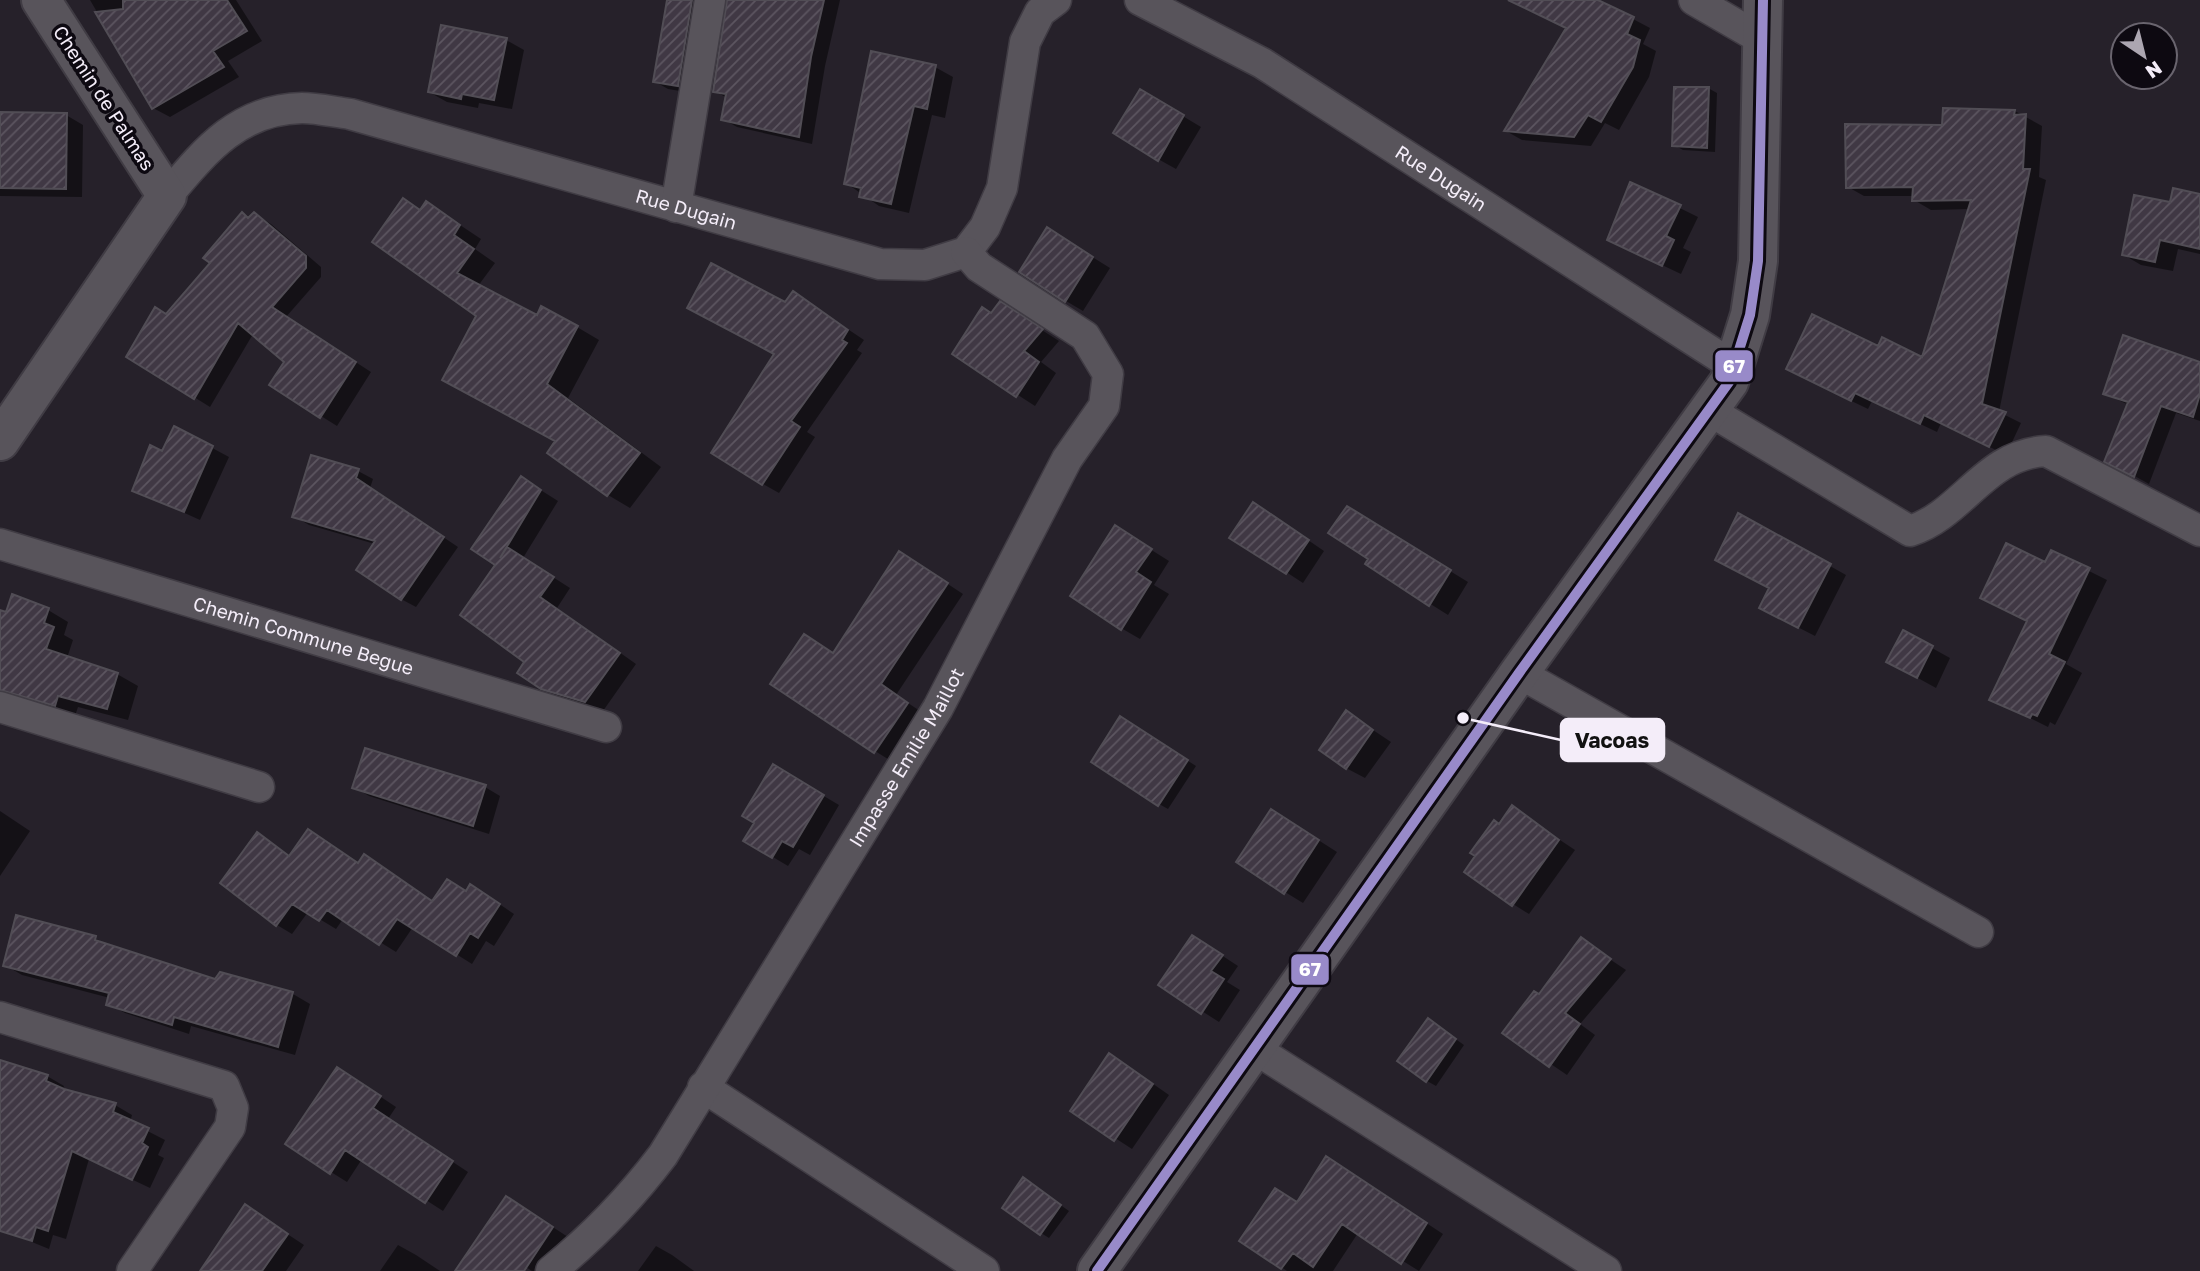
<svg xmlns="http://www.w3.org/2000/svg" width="2200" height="1271" viewBox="0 0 2200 1271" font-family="'Golos Text',sans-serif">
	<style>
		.shadow { fill: #0007 }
		.building { fill: url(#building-hatch); stroke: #514d55; stroke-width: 2 }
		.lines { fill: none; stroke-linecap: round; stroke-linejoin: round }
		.street-casing { stroke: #403c44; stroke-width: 33 }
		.secondary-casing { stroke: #403c44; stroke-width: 42 }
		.street { stroke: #58545b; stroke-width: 30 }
		.secondary { stroke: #58545b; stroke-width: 38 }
		.bus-1-casing { stroke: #0d0911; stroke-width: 16 }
		.bus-1 { stroke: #988ac9; stroke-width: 10 }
		.labels { text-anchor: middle; stroke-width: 7; stroke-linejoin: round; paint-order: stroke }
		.street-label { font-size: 19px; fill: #f4edf9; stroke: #0d0911 }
		.leader { fill: none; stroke: #f4edf9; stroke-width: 2.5 }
		.callout-dot { fill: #f4edf9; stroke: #0d0911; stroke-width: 2.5 }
		.callout { fill: #f4edf9; stroke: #f4edf9; stroke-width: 2.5 }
		.callout-label { font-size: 21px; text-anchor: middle; font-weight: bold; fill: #111 }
		.line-badge { stroke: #0d0911; stroke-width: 2.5 }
		.badge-label { font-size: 19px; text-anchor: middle; font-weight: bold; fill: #fff }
	</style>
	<defs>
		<pattern id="building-hatch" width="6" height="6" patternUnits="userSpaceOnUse" patternTransform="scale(1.75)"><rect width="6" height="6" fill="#403844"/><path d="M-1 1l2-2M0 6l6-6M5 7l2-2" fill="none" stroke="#5c5560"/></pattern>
	</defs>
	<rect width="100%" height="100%" fill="#26212a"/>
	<path class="shadow" d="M90 0H236L262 41 228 61 239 77 170 117 153 108Z
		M668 0H710L692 93 668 89 654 81Z
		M729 0H840L825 66 812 144 737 127 723 119 727 98 715 91Z
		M1563 0H1593L1633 19 1650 28 1643 44 1656 51 1649 77 1619 130 1605 123 1591 146 1522 140 1506 131 1568 28Z
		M506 40 524 50 512 109 479 103 478 108 447 102 429 92Z
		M935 67 953 77 945 118 932 115 909 213 879 206 846 183Z
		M1708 88 1717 93 1715 152 1683 150 1674 145Z
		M1141 91 1201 127 1176 169 1158 159Z
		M2015 111 2042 126 2039 177 2046 180 1999 412 2021 423 2006 455 1941 423 1937 432 1872 401 1868 409 1804 378 1879 348 1923 359 1970 209 1931 210 1914 200V196H1864L1848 187 1944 127Z
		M0 114 66 115 83 125 82 197 0 196Z
		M1631 184 1698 217 1683 248 1691 252 1681 274 1609 240Z
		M2200 196V254L2178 249 2173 271 2141 265 2124 255 2171 204Z
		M403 200 422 211 427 203 481 239 475 249 495 263 478 286 537 318 577 327 599 340 568 398 661 467 630 508 608 495 557 441Z
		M243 214 250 219 255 214 271 224 321 267V277L286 317 371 372 337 426 321 416 287 362 253 334 210 407 194 397 167 316 212 263Z
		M1065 240 1110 268 1083 311 1066 301Z
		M794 293 864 340 857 350 862 353 807 432 815 437 779 493 763 484 777 354 786 304Z
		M1017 314 1059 341 1041 362 1056 373 1035 406 954 354 992 315Z
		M2200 363V421L2176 413 2149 484 2122 469 2129 405 2105 394Z
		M175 428 229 457 200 520 134 490 163 453Z
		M358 471 373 479 370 488 458 547 416 607 401 599 375 544 309 525 294 516Z
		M539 489 558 501 523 558 570 588 557 608 636 664 603 711 560 698 542 688 527 661 497 564 474 548Z
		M1270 514 1324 551 1303 583 1232 537Z
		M1739 515 1846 575 1815 636 1778 617 1771 588Z
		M1365 519 1468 582 1448 615 1367 564 1371 558Z
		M1134 539 1169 561 1154 585 1169 594 1140 639 1121 628Z
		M2051 552 2107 580 2066 664 2082 673 2055 725 2050 722 2048 727 1992 699 2029 621Z
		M916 563 963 594 896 695 923 713 891 761 875 751 834 654Z
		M48 610 68 622 64 635 73 640 67 658 117 674 138 686 128 720 78 707 75 716 0 702V611L8 614Z
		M1932 648 1950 658 1936 688 1907 672Z
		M1346 712 1391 742 1365 778 1346 768Z
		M1129 723 1196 766 1168 809 1159 804Z
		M773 766 839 805 810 855 799 849 788 866 746 841 757 823Z
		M354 787H485L500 796 489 834 369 796Z
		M1512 808 1575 850 1529 914 1513 904 1500 826Z
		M0 811 30 831 0 876Z
		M1290 822 1337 852 1303 903 1285 892Z
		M257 834 290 857 359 864 433 902 467 892 486 895 514 914 494 946 486 941 472 964 413 927 396 952 343 919 336 929 308 912 292 934 277 925Z
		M95 938 111 947 216 981 221 974 293 994 310 1004 295 1055 191 1026 189 1034 125 1013 108 1004 110 998 22 975 5 965Z
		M1581 940 1626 970 1580 1024 1595 1035 1567 1075 1505 1033 1540 996Z
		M1209 947 1238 966 1227 982 1240 990 1219 1022 1161 985Z
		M1437 1026 1464 1045 1436 1086 1427 1081Z
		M0 1062 47 1076 64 1086 63 1090 115 1105 132 1115 130 1122 165 1140 158 1155 164 1158 150 1188 89 1159 66 1239 53 1235 49 1249 5 1231 0 1219Z
		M1126 1065 1169 1095 1132 1149 1072 1110Z
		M354 1079 396 1107 388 1119 468 1172 443 1211 362 1159 347 1182 331 1172Z
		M1343 1168 1443 1234 1419 1271 1358 1233 1333 1271H1287L1242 1240 1298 1203Z
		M1032 1185 1069 1211 1049 1238 1041 1233Z
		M245 1206 304 1245 286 1271H204Z
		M522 1207 568 1237 545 1271H532L480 1237Z
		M398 1245 416 1255 440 1271H380Z
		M656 1246 672 1255 694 1271H638Z"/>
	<path class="building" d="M123 0H227L247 31 213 51 224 67 152 109 95 12 123 9Z
		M667 0H692L678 86 653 82Z
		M727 0H824L811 57 799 137 721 120 726 94 713 92Z
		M1508 0H1598L1634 17 1627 34 1640 40 1633 67 1601 122 1588 115 1574 137 1504 131 1566 28Z
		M441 25 507 38 494 100 462 94 461 99 428 92Z
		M871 51 936 65 927 109 914 106 891 204 859 197 861 188 844 184Z
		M1674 87H1709L1707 148 1672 146Z
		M1140 89 1184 115 1158 161 1113 133Z
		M1943 108 2015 110 2014 115 2026 114 2023 169H2030L1982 404 2006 412 1989 447 1924 415 1920 424 1855 393 1851 401 1786 369 1812 314 1878 346 1882 337 1922 357 1971 200 1912 201 1913 187 1846 188 1845 124 1942 125Z
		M0 112 67 113 66 189 0 188Z
		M1630 182 1681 205 1666 236 1674 240 1662 266 1607 240Z
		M2173 188 2200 194V249L2160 240 2155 262 2122 255 2134 195 2170 202Z
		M403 198 420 210 426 201 460 225 454 235 474 249 457 273 537 315 541 306 578 326 547 384 640 453 607 496 547 453 555 441 442 380 476 316 372 242Z
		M242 212 248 218 254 212 306 256V268L272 307 356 362 320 418 269 385 284 362 238 323 194 399 126 357 155 307 166 314 210 263 203 258Z
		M1047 227 1093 257 1065 302 1019 272Z
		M711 263 785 302 793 291 848 330 842 340 847 343 791 421 800 427 762 485 711 453 774 354 687 308Z
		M1000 301 1043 329 1024 351 1039 362 1016 397 952 354 982 307 991 313Z
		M2123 335 2200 362V394L2193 417 2161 406 2134 477 2104 462 2128 402 2103 394Z
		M174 426 213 446 184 512 132 491 150 445 162 451Z
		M311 455 359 469 356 478 444 537 401 600 356 570 375 541 292 517Z
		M521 476 541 490 500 558 507 547 554 577 540 597 620 653 585 702 541 689 517 673 524 662 460 615 495 565 471 549Z
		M1253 502 1309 540 1286 574 1229 538Z
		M1347 506 1451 570 1429 606 1365 564 1368 559 1328 533Z
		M1738 513 1831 564 1798 628 1759 608 1769 588 1715 560Z
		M1115 525 1152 549 1136 572 1151 582 1121 630 1070 596Z
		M2006 543 2045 562 2051 550 2090 568 2049 654 2065 662 2037 716 2032 714 2030 718 1989 700 2027 621 1980 598Z
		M899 551 948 583 881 684 908 703 874 753 770 684 804 634 833 653Z
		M12 594 49 608 44 623 54 627 46 649 118 673 107 709 58 696 55 706 0 690V610L6 612Z
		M1903 630 1933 646 1917 678 1886 662Z
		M1346 710 1373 730 1346 769 1319 750Z
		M1120 716 1188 760 1158 806 1091 762Z
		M365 748 486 785 473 826 352 788Z
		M773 764 824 795 793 847 782 841 772 858 743 841 754 823 742 816Z
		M1512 805 1559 840 1512 906 1464 872 1475 856 1470 853 1494 820 1499 824Z
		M1271 809 1319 840 1284 894 1236 862Z
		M308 829 358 863 364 854 432 901 447 879 466 891 470 884 500 904 478 938 470 933 456 956 397 919 379 945 327 910 319 921 292 904 276 926 220 883 257 832 289 856Z
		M16 915 96 936 95 940 215 979 220 972 293 992 278 1047 174 1017 172 1025 106 1005 109 993 3 966Z
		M1192 935 1223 955 1211 971 1224 979 1201 1014 1158 985Z
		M1581 937 1611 959 1565 1013 1580 1024 1549 1067 1502 1033 1534 991 1539 994Z
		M1428 1018 1456 1039 1426 1082 1397 1061Z
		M1109 1053 1153 1084 1114 1141 1070 1111Z
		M0 1060 48 1075 46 1081 64 1089 116 1103 113 1112 149 1128 142 1143 148 1147 132 1180 72 1151 48 1231 36 1227 32 1241 0 1231Z
		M337 1067 381 1096 373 1108 453 1161 425 1203 345 1150 330 1174 285 1144Z
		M1326 1156 1427 1223 1401 1264 1342 1224 1313 1267 1293 1253 1281 1269 1239 1241 1275 1188 1297 1202Z
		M1023 1177 1061 1205 1040 1235 1002 1208Z
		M506 1196 553 1227 524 1271H455Z
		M245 1204 288 1234 262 1271H200Z"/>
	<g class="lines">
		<defs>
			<g id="street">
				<path id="s1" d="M1140 0 1262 63 1735 367"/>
				<path d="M1694 0 1763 40"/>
				<path id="s2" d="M167 196C204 152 238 109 302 108 317 108 334 112 350 114L880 264 925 265 966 252 985 227 1002 188 1025 42 1040 12 1056 0"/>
				<path d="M676 207 710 0"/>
				<path d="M1710 411 1910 531C1963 514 1985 454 2046 451L2200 531"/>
				<path id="s3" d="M0 544 606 727"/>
				<path d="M1519 673 1978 932"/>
				<path d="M0 707 259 787"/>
				<path d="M0 1017 224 1086 233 1108 230 1127 132 1271"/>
				<path d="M1255 1049 1606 1271"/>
				<path d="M703 1087 984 1271"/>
				<path id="s4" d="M551 1271C594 1236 629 1200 663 1155L938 708 1067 459 1104 406 1108 374 1085 336 979 267 966 252"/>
			</g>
			<path id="secondary" d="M0 441 167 196 41 0
				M1097 1271 1519 673 1729 382 1750 315 1758 261 1763 0"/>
		</defs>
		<use href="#street" class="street-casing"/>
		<use href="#secondary" class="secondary-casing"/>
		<use href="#street" class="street"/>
		<use href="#secondary" class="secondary"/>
		<defs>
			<path id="bus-1" d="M1097 1271 1519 673 1729 382 1750 315 1758 261 1763 0"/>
		</defs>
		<use href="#bus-1" class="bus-1-casing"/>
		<use href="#bus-1" class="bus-1"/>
	</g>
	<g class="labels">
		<g class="street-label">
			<text transform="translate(104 98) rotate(57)" y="7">Chemin de Palmas</text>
			<text dy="7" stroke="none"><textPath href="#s1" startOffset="350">Rue Dugain</textPath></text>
			<text dy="7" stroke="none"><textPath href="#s2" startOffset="565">Rue Dugain</textPath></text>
			<text dy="7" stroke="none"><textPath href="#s3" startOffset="317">Chemin Commune Begue</textPath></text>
			<text dy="7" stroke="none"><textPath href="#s4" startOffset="628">Impasse Emilie Maillot</textPath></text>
		</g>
	</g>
	<path class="leader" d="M1463 718L1561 740"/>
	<circle class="callout-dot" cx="1463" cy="718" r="7"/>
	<rect class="callout" x="1561" y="719" width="103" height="42" rx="7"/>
	<g class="callout-label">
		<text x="1612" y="748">Vacoas</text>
	</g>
	<g class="line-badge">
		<rect x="1714" y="349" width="40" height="34" rx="7" fill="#988ac9"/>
		<rect x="1290" y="953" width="40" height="33" rx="7" fill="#988ac9"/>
	</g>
	<g class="badge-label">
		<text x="1734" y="373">67</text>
		<text x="1310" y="976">67</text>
	</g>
	<g transform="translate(2144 56) rotate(145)"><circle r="33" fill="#0d0911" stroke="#69646e" stroke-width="2"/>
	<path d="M0-5L12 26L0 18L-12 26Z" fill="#aca6b1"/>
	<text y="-10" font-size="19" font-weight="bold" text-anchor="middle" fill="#f4edf9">N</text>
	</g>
</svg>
